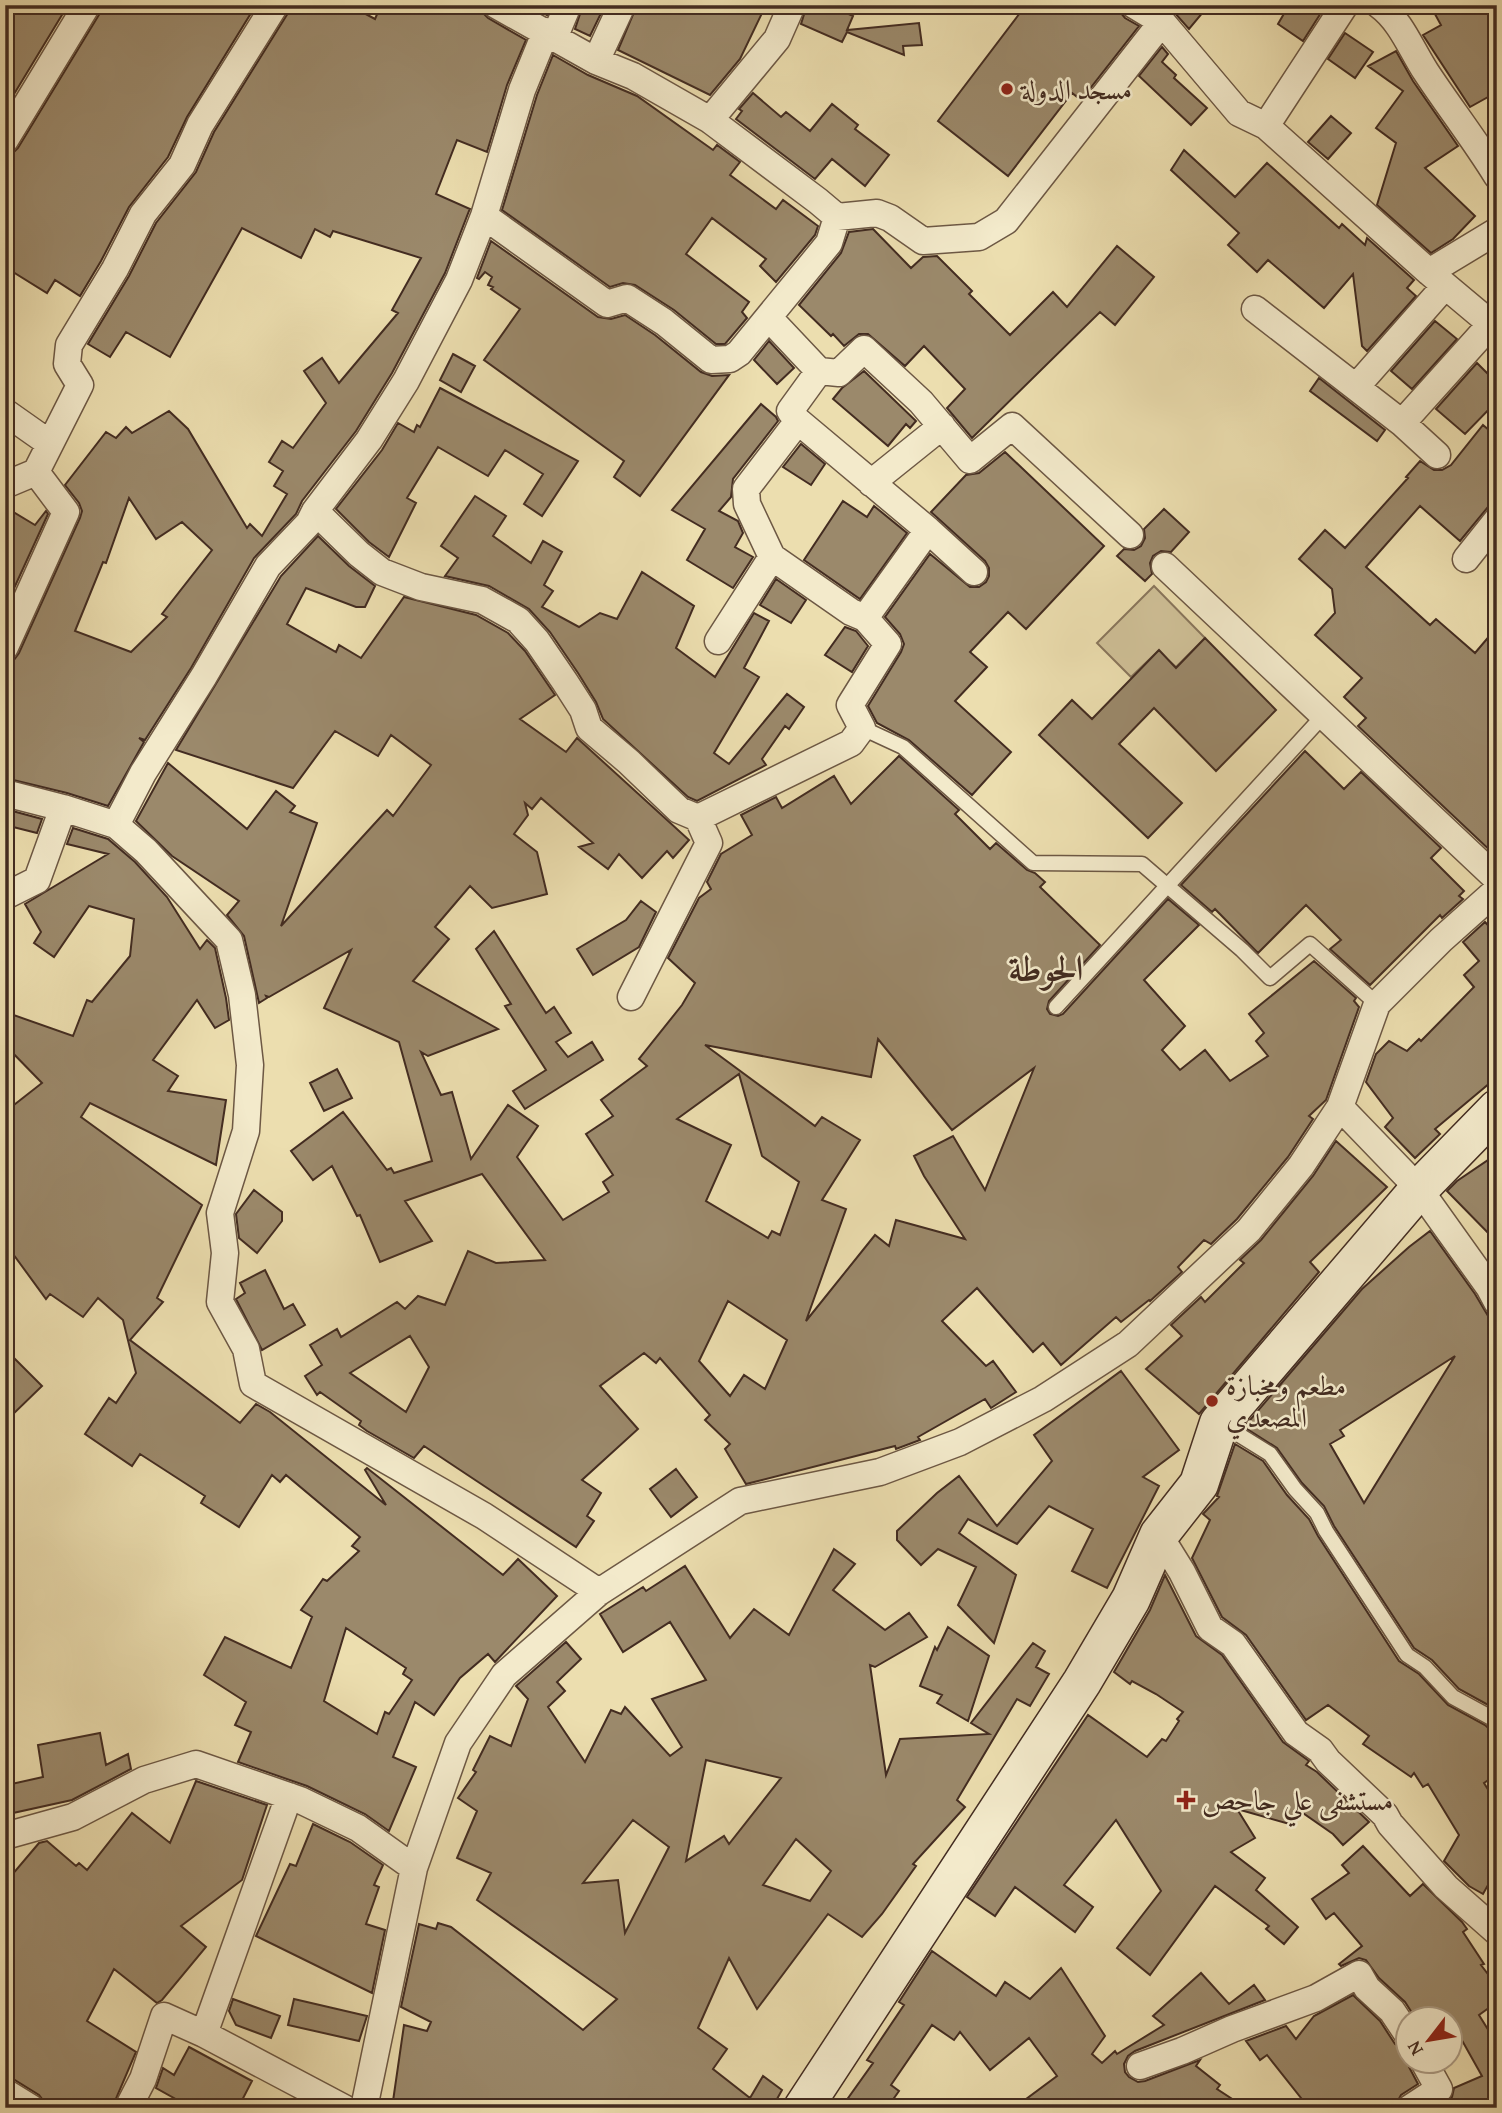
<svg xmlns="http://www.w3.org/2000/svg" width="1502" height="2113" viewBox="0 0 1502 2113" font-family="'Gentium Book Plus',Amiri,serif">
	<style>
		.green { fill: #cfc097; stroke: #89765c; stroke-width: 2 }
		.building { fill: #9b896b; stroke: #432c21; stroke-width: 2; fill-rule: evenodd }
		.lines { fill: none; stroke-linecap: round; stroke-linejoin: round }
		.lane-casing { stroke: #6d5844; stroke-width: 17 }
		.street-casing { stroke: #6d5844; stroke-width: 29 }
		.secondary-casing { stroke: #432c21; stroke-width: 41 }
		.lane { stroke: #f3eacb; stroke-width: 14 }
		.street { stroke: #f3eacb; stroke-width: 26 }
		.secondary { stroke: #f3eacb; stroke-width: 38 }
		.poi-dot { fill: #8f2418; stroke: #f3eacb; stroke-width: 2.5 }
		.labels { text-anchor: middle; stroke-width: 5; stroke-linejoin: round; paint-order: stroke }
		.poi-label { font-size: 28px; fill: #432c21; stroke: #f3eacb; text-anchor: start }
		.district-label { font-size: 35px; font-weight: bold; fill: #432c21; stroke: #f3eacb }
	</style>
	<rect width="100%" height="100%" fill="#ecdeaf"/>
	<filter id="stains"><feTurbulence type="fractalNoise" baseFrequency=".00286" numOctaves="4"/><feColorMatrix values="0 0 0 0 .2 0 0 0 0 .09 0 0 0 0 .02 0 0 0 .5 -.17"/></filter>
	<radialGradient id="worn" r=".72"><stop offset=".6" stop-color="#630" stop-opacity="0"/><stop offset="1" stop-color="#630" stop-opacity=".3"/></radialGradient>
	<path class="green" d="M1154 586 1205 638 1176 667 1158 651 1131 677 1097 643Z"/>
	<path class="building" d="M12 5H68L5 109V17Z
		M103 5H256L187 117 168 157 129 207 101 261 80 296 55 280 47 293 5 267V156L13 153 18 148 100 13Z
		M291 5H349L375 19 381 5H480L482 12 488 18 526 40 507 85 487 152 457 140 436 194 470 209 469 211 445 273 392 373 356 431 302 501 296 514 254 558 191 668 145 740 139 738 144 742 108 806 67 793 5 778V663L14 660 19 653 80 518 82 511 79 503 65 485 106 432 116 438 126 427 132 433 169 411 188 429 247 528 250 524 262 536 287 494 274 486 283 471 269 462 282 441 293 448 326 403 304 371 322 358 339 383 398 313 392 310 421 258 333 231 330 237 315 229 301 258 242 228 170 357 126 332 110 357 88 344 129 276 156 223 196 172 214 132 288 13ZM129 498 156 539 182 522 212 550 162 614 167 617 131 652 75 631 103 562 106 563Z
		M529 5H551L547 15Z
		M583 5H605L590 36 575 29Z
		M637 5H775L772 12 764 9 740 59 710 95 618 50Z
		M807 5H845L842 11 853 16 847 30 919 23 922 45 903 46 904 55 847 32 842 42 801 24Z
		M1026 5H1118L1120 12 1125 18 1139 26 1081 100 1072 93 1008 176 938 121Z
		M1165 5H1209L1189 29 1174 12Z
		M1289 5H1326L1303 41 1278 24Z
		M1430 5H1497V92L1470 107 1423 35 1441 25Z
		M1345 33 1373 52 1355 78 1328 59Z
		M1162 47 1168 54 1162 62 1176 75 1174 78 1207 108 1191 125 1139 76Z
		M1396 51 1413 81 1458 146 1425 168 1475 216 1453 239 1431 253 1377 205 1396 143 1376 128 1403 91 1368 66Z
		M553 55 588 75 637 96 713 150 717 145 740 162 730 175 776 209 783 200 818 226 815 235 776 282 760 266 766 259 712 218 686 254 749 302 742 312 747 318 725 344H716L674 310 635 285 623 283 610 287 502 210 537 95Z
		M753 93 781 117 786 112 810 131 832 104 858 125 855 129 889 155 865 186 832 159 815 179 736 119 742 111 739 109Z
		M1331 116 1351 133 1328 159 1308 142Z
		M1184 150 1235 197 1267 163 1339 228 1342 224 1365 245 1367 238 1414 280 1407 288 1416 296 1367 351 1362 346 1353 274 1324 308 1268 260 1257 272 1228 245 1239 233 1171 170Z
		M873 229 911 268 923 257 937 256 972 291 969 294 1010 335 1053 292 1067 307 1117 246 1154 277 1115 325 1100 312 972 438 947 408 965 389 924 346 905 366 868 334H859L844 346 833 334 831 336 799 305 841 253 849 232Z
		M491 241 598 317 611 319 625 315 655 335 701 372 712 376 729 375 640 496 614 477 624 461 484 360 520 309 491 289 493 287 488 285 492 277 485 272 479 279 477 278Z
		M1435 321 1457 339 1412 389 1391 371Z
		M769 341 794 368 777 384 754 360Z
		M453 354 475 366 461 392 440 380Z
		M1477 363 1497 383V401L1465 434 1436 409Z
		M864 371 916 421 910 428 906 424 888 446 833 399 842 388Z
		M1319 378 1385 430 1377 441 1310 391Z
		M440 388 578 461 542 516 524 504 543 474 505 450 488 476 438 447 407 498 416 503 389 557 369 542 336 509 382 450 398 423 414 432 417 425 420 427Z
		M761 404 776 417 778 421 733 479 731 497 719 511 738 521 743 533 735 547 753 557 733 588 687 560 705 529 672 510Z
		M1483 425 1497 437V496L1460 541 1420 506 1366 567 1430 625 1436 619 1475 653 1497 627V857L1358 726 1366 718 1344 697 1362 678 1315 635 1335 613 1332 589 1299 559 1325 530 1345 548 1408 478 1406 477 1420 461 1434 470H1442L1451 465Z
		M801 444 825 464 811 485 783 467Z
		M1005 452 1104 546 1026 629 1008 612 970 652 987 667 955 701 1011 752 972 795 909 740 877 723 868 706 901 652 904 644 900 634 885 617 930 554 970 587H979L986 582 989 576V568L985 561 931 512 966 475 979 473Z
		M475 496 506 516 493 536 531 563 543 541 562 552 544 585 553 591 542 607 579 627 600 613 617 619 642 572 694 606 676 648 715 677 754 613 769 621 744 668 759 677 714 753 729 764 787 694 804 707 789 729 785 726 762 759 766 765 697 801 688 797 603 719 596 702 578 673 550 632 529 609 489 586 445 576 458 558 441 546Z
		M843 501 867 517 874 506 907 533 860 599 804 560Z
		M5 507 35 525 46 511 48 514 5 608Z
		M1164 509 1189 532 1171 552 1161 551 1153 556 1150 563 1152 574 1145 581 1117 556 1124 549 1134 550 1141 546 1145 538 1144 529Z
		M318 536 349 566 375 586 365 607H356L306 588 287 624 336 652 339 645 361 658 404 597 476 615 508 633 525 651 555 695 520 719 566 752 577 738 689 840 673 858 667 851 642 878 619 854 608 869 579 847 593 843 541 798 532 809 525 803 528 815 514 834 537 852 547 894 492 908 470 886 435 927 449 939 413 981 498 1029 428 1056 421 1052 441 1095 452 1092 471 1159 508 1105 538 1126 517 1157 563 1220 609 1192 603 1182 613 1175 586 1134 613 1116 601 1100 647 1066 639 1059 682 1005 695 983 668 958 699 898 711 889 707 882 721 854 752 835 741 815 776 797 782 808 834 776 851 804 899 756 959 810 955 814 990 849 996 843 1027 870 1035 873 1045 882 1040 887 1100 945 1049 1001 1047 1009 1050 1014 1058 1016 1063 1014 1168 899 1199 925 1144 980 1185 1026 1162 1050 1180 1070 1205 1050 1230 1081 1268 1056 1256 1041 1264 1033 1249 1014 1314 961 1356 998 1354 1001 1359 1007 1326 1100 1309 1116 1313 1119 1288 1157 1237 1219 1211 1244 1204 1240 1178 1267 1182 1272 1150 1301 1149 1300 1121 1322 1116 1317 1061 1365 1043 1343 1033 1352 977 1288 942 1321 986 1366 993 1361 1016 1392 991 1408 985 1399 918 1437 920 1440 896 1449 895 1446 746 1484 725 1449 730 1444 705 1420 710 1415 660 1358 656 1363 644 1353 600 1386 638 1429 582 1480 601 1493 587 1516 594 1521 576 1547 424 1446 414 1458 367 1431 359 1425 361 1421 320 1392 317 1395 305 1376 322 1365 310 1345 337 1329 341 1337 397 1302 405 1309 418 1296 445 1305 468 1251 496 1263 545 1260 482 1174 405 1201 432 1241 380 1262 360 1215 357 1216 332 1166 313 1180 291 1151 343 1112 387 1170 391 1168 394 1173 432 1161 399 1042 324 1008 351 950 269 997 266 996 267 998 259 1003 244 936 227 915 239 901 172 856 136 821 168 763 247 829 276 791 295 806 290 812 317 823 281 926 387 810 393 816 431 765 391 735 378 756 335 731 293 788 176 750 281 576ZM878 1039 952 1130 1034 1068 985 1190 953 1136 914 1156 924 1176 965 1239 896 1220 889 1246 875 1235 806 1321 846 1209 822 1200 860 1140 822 1117 815 1126 705 1045 871 1077ZM739 1074 762 1156 799 1182 780 1235 772 1231 768 1238 706 1201 731 1145 677 1119ZM728 1301 787 1340 765 1389 744 1375 730 1396 699 1361ZM410 1336 429 1367 406 1412 350 1373Z
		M776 579 806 600 791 623 760 605Z
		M845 627 856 631 868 646 852 672 825 655Z
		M1205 638 1276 710 1216 771 1154 708 1119 744 1182 803 1148 838 1039 735 1072 700 1092 719 1159 650 1176 668Z
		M1305 751 1344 789 1361 772 1441 848 1431 858 1464 891 1459 896 1463 899 1442 918 1440 915 1370 985 1330 949 1341 940 1306 905 1258 953 1215 909 1212 912 1181 885Z
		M5 809 42 819 37 833 5 825Z
		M73 828 108 839 135 862 167 897 200 949 207 940 215 948 226 998 229 1020 215 1028 197 1000 153 1060 178 1076 168 1091 226 1100 216 1165 90 1103 81 1117 202 1205 157 1298 163 1302 130 1340 240 1423 256 1404 270 1412 386 1505 365 1470 367 1468 503 1575 518 1559 557 1596 495 1662 488 1654 460 1678 434 1715 415 1702 393 1757 416 1767 389 1831 365 1814 307 1786 238 1762 251 1732 235 1725 246 1702 204 1675 225 1637 291 1668 312 1617 301 1610 323 1579 327 1581 359 1551 352 1546 360 1537 286 1475 280 1482 272 1475 239 1527 201 1503 205 1496 140 1454 132 1466 85 1434 109 1398 116 1403 136 1373 123 1320 98 1298 83 1317 50 1294 46 1299 5 1243V1112L42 1083 5 1045V1012L73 1036 87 1000 92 1002 130 956 134 919 89 906 54 957 34 943 41 932 25 904 108 854 67 844ZM346 1628 406 1668 403 1674 412 1680 389 1714 385 1712 377 1734 324 1701Z
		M641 901 656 912 639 947 593 975 577 949 626 920Z
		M1485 922 1497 935V1077L1435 1129 1440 1134 1415 1158 1385 1127 1393 1118 1366 1082 1376 1054 1389 1041 1407 1051 1419 1039 1421 1041 1474 987 1464 975 1479 961 1463 942Z
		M494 931 546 1013 554 1007 571 1033 556 1042 568 1057 592 1042 603 1060 525 1109 513 1091 546 1070 505 1006 511 1004 476 949Z
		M337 1069 352 1098 324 1111 310 1083Z
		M1336 1141 1387 1187 1310 1262 1319 1272 1199 1414 1146 1369 1182 1336 1171 1325 1201 1297 1205 1302 1244 1263 1240 1260 1261 1240 1313 1176Z
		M1497 1154V1242L1447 1191 1457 1181Z
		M254 1190 282 1212V1221L257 1253 239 1238 236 1214Z
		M1430 1231 1475 1294 1497 1331V1702L1490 1706 1459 1689 1432 1660 1414 1648 1334 1526 1324 1506 1302 1483 1277 1448 1244 1427 1362 1289 1409 1247ZM1455 1356 1364 1503 1330 1444 1344 1436 1340 1430Z
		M265 1270 284 1309 293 1304 305 1325 262 1350 236 1299 245 1293 240 1283Z
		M5 1349 42 1386 5 1422Z
		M1121 1371 1179 1450 1143 1477 1159 1486 1107 1588 1072 1571 1093 1529 1049 1506 1017 1544 968 1519 959 1533 1016 1575 994 1643 958 1605 976 1567 938 1549 921 1565 897 1540V1531L937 1493 959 1476 997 1526 1052 1461 1034 1435Z
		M1235 1444 1263 1461 1287 1495 1309 1519 1318 1536 1399 1661 1419 1674 1448 1705 1485 1725 1497 1736V1774L1484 1783 1497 1804V1869L1483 1894 1469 1886 1444 1861 1459 1835 1428 1784 1423 1787 1414 1773 1411 1777 1363 1744 1369 1736 1328 1705 1306 1720 1246 1635 1222 1617 1192 1558 1210 1520 1203 1514 1219 1497 1217 1496Z
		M676 1469 697 1497 671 1517 650 1489Z
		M834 1549 855 1564 833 1590 885 1630 909 1613 927 1637 875 1667 870 1665 886 1775 900 1739 989 1734 971 1723 1033 1643 1045 1651 1036 1667 1049 1674 1030 1706 1017 1699 957 1800 965 1807 913 1864 916 1866 882 1914 862 1937 828 1914 757 2009 729 1958 698 2028 727 2049 713 2069 750 2098 763 2076 782 2090 772 2108H392L404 2025 427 2031 431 2022 401 2007 419 1924 436 1929 438 1923 451 1927 583 2030 617 1999 477 1900 491 1873 457 1858 477 1811 458 1798 476 1772 473 1770 490 1736 511 1746 528 1699 516 1686 566 1642 581 1659 557 1682 565 1691 548 1707 585 1762 611 1710 621 1714 625 1707 670 1756 682 1747 652 1699 706 1680 670 1622 623 1652 600 1614 643 1587 646 1591 685 1566 730 1638 754 1609 789 1635ZM706 1760 781 1778 729 1844 724 1836 686 1861ZM633 1820 669 1847 625 1933 618 1880 583 1883ZM796 1839 831 1871 810 1901 763 1885Z
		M1165 1575 1196 1636 1222 1655 1283 1742 1309 1761 1306 1765 1317 1772 1369 1822 1343 1845 1333 1834 1297 1809 1293 1825 1237 1809 1255 1838 1231 1852 1265 1878 1256 1890 1298 1927 1284 1944 1266 1929 1269 1926 1215 1886 1150 1975 1117 1948 1161 1891 1116 1820 1064 1885 1093 1907 1075 1932 1015 1887 995 1916 967 1897 1088 1715 1147 1757 1162 1739 1166 1741 1179 1721 1177 1719 1183 1712 1156 1694 1132 1681 1130 1684 1114 1672 1150 1610Z
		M948 1627 989 1656 968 1721 937 1703 942 1695 920 1686 935 1647 937 1650Z
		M100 1733 106 1765 128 1754 131 1769 72 1800 13 1813 7 1785 43 1777 38 1745Z
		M196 1781 267 1805 242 1880 181 1926 206 1947 162 2000 157 2003 114 1969 87 2021 136 2052 112 2108H52L46 2104 39 2095 13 2079 5 2076V1883L39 1843 47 1841 76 1866 79 1863 87 1870 132 1813 170 1843Z
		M313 1824 350 1842 383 1865 374 1885 379 1887 366 1924 385 1930 372 1993 256 1936 290 1864 296 1866Z
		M1363 1846 1410 1896 1423 1884 1462 1922 1467 1929 1463 1932 1484 1964 1481 1965 1497 1986V2002L1479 2015 1497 2044V2100L1495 2097 1468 2108H1439L1452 2097 1454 2088 1482 2076 1450 2019H1416L1405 2002 1379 1978 1366 1960 1359 1958 1341 1966 1339 1964 1362 1946 1334 1913 1326 1919 1312 1899 1349 1873 1342 1865Z
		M932 1951 996 1996 1005 1982 1030 1999 1061 1968 1105 2036 1092 2054 1102 2063 1115 2051 1117 2054 1164 2025 1153 2016 1201 1973 1229 2004 1254 1985 1265 2000 1135 2051 1128 2056 1124 2064 1125 2072 1129 2077 1138 2082 1145 2081 1200 2060 1196 2066 1220 2085 1217 2089 1246 2108H1014L1057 2076 1029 2038 990 2070 960 2032 954 2040 932 2025 891 2085 899 2091 887 2108H841L873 2063 867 2060 904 2005 899 2002Z
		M1353 1995 1380 2021 1395 2044 1408 2051 1409 2067 1418 2084 1401 2095 1394 2108H1309L1267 2055 1260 2060 1246 2041 1286 2026 1296 2039 1314 2016Z
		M233 1999 280 2016 271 2038 236 2025 229 2011Z
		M294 1999 367 2016 359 2041 288 2025Z
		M189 2047 252 2081 238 2108H192L156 2088 163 2068 174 2075Z"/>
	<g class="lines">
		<defs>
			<path id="lane" d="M862 728 903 747 1033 863 1142 864 1242 950 1270 978 1310 944 1377 1004
				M1056 1007 1323 716
				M1220 1423 1270 1454 1295 1489 1317 1513 1326 1531 1407 1655 1425 1667 1453 1697 1497 1721"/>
			<path id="street" d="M496 5 596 61 633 76 710 120 818 201 837 217 877 213 890 218 923 241 979 237 1006 221 1162 22
				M1134 5 1162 22 1239 113 1266 126 1429 272 1497 329
				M1379 5C1401 21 1411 49 1426 72 1449 107 1475 140 1497 176
				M555 36 568 5
				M596 61 622 5
				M710 120 777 39 792 5
				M1266 126 1345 5
				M5 140 87 5
				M484 216 607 304 627 298 664 322 711 360 730 359 739 353 829 243 837 217
				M1429 272 1497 231
				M1255 309 1402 423 1491 324
				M819 371 839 373 864 349 921 402 970 460 1012 426 1130 535
				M1356 387 1445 286
				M5 412 49 443
				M798 421 928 530 974 572
				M1402 423 1437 455
				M871 483 942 426
				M5 485 36 472 80 385 67 364 69 345 115 269 143 214 182 165 200 125 275 5
				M315 511 359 554 382 572 421 587 482 600 518 620 537 641 565 682 583 710 589 728 629 762 679 810 698 818 851 743 862 728 850 705 888 644 865 618 851 612 772 557 747 504 746 489 798 421 790 411 819 371 769 318
				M1466 559 1497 520
				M1165 566 1497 879
				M865 618 928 530
				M718 641 772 557
				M5 647 66 512 36 472
				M5 793 63 808 116 825 146 851 229 940 242 995 250 1065 246 1131 220 1213 225 1253 220 1302 246 1349 253 1384 484 1516 599 1592
				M116 825 143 773 204 676 268 566 309 523 315 511 369 440 406 381 459 280 484 216 522 90 546 31
				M5 896 37 880 63 808
				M631 997 709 843 698 818
				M1340 1107 1419 1189 1489 1287 1497 1302
				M1159 1535 1182 1572 1210 1628 1233 1644 1296 1733 1320 1750 1328 1761 1385 1815 1390 1824 1446 1887 1497 1932
				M5 1836 73 1817 144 1780 196 1764 300 1800 358 1828 414 1868
				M204 2034 289 1796
				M1140 2066 1182 2051 1232 2029 1316 1998 1359 1974 1367 1988 1392 2011 1408 2035
				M5 2092 31 2108
				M128 2108 143 2079 164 2016 204 2034 344 2108
				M364 2108 414 1868 458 1743 504 1675 599 1592 740 1501 880 1472 960 1442 1043 1399 1128 1344 1249 1230 1301 1166 1340 1107 1377 1004 1441 940 1497 890
				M1410 2108 1439 2089 1423 2060"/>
			<path id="secondary" d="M803 2108 1082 1682 1131 1599 1159 1535 1199 1484 1219 1423 1419 1189 1497 1109"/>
		</defs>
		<use href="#lane" class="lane-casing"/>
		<use href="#street" class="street-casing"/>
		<use href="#secondary" class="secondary-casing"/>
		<use href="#lane" class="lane"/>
		<use href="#street" class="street"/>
		<use href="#secondary" class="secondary"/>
	</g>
	<g class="poi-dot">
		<circle cx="1007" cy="89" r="7"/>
		<circle cx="1212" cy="1401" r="7"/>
		<path d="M1182.5 1789.5h7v7h7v7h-7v7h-7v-7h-7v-7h7z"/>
	</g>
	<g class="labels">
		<g class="poi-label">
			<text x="1021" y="99">مسجد الدولة</text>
			<text x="1226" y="1395">مطعم ومخبازة<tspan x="1226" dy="32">المصعدي</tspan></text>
			<text x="1202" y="1810">مستشفى علي جاحص</text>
		</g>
		<g class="district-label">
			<text x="1046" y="980">الحوطة</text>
		</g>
	</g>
	<rect width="1502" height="2113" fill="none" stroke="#ecdeaf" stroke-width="28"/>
	<rect x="7" y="7" width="1488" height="2099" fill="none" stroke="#432c21" stroke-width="3.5"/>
	<rect x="14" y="14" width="1474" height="2085" fill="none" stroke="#432c21" stroke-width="2"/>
	<g transform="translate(1429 2040) rotate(239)"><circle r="33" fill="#f3eacb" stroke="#ad9e87" stroke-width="2"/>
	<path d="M0-5L12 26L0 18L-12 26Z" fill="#8f2418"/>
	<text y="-10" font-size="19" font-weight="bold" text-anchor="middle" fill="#432c21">N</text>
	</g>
	<rect width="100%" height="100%" filter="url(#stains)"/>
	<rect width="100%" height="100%" fill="url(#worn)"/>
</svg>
